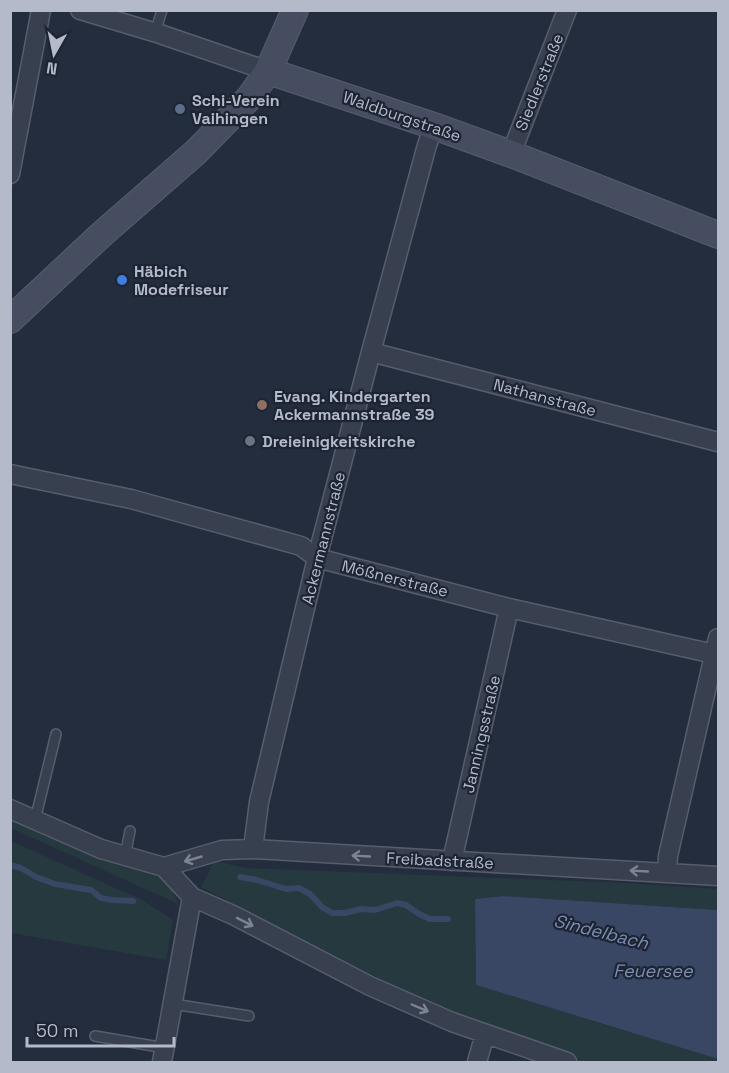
<svg xmlns="http://www.w3.org/2000/svg" width="729" height="1073" viewBox="0 0 729 1073" font-family="'Space Grotesk',sans-serif">
	<style>
		.green { fill: #26393e }
		.water { fill: #394664 }
		.lines { fill: none; stroke-linecap: round; stroke-linejoin: round }
		.stream { stroke: #394664; stroke-width: 6 }
		.lane-casing { stroke: #565d6c; stroke-width: 12 }
		.street-casing { stroke: #565d6c; stroke-width: 21 }
		.secondary-casing { stroke: #565d6c; stroke-width: 28 }
		.lane { stroke: #383f4e; stroke-width: 9 }
		.street { stroke: #383f4e; stroke-width: 18 }
		.secondary { stroke: #464d60; stroke-width: 26 }
		.oneway { stroke: #7c8392 }
		.service-dot { fill: #5c6f8a; stroke: #1d2433; stroke-width: 2 }
		.shop-dot { fill: #3f7fe0; stroke: #1d2433; stroke-width: 2 }
		.education-dot { fill: #8d6e63; stroke: #1d2433; stroke-width: 2 }
		.worship-dot { fill: #6b7280; stroke: #1d2433; stroke-width: 2 }
		.labels { text-anchor: middle; stroke-width: 4.5; stroke-linejoin: round; paint-order: stroke }
		.street-label { font-size: 16px; fill: #b4bac9; stroke: #1d2433 }
		.poi-label { font-size: 16px; font-weight: bold; fill: #b4bac9; stroke: #1d2433; text-anchor: start }
		.water-label { font-size: 18px; font-style: italic; fill: #7c8db0; stroke: #1d2433 }
	</style>
	<rect width="100%" height="100%" fill="#242d3d"/>
	<path class="green" d="M11 818C49 835 87 853 126 866 137 870 151 871 161 878 170 884 175 894 178 904L11 828Z
		M11 841 142 900 173 920 166 960 11 933Z
		M214 861 246 868 626 883 718 889V910L503 896 475 899 476 985 718 1059V1062H578L481 1027 402 990 201 887Z"/>
	<path class="water" d="M503 896 718 910V1059L476 985 475 899Z"/>
	<g class="lines">
		<path class="stream" d="M10 865 21 868 36 877 55 884 91 890 101 898 112 900 133 901
			M240 877 257 880 286 889 299 888 310 894 322 907 332 913H345L361 909 375 910 397 903 406 905 419 914 430 919H448"/>
		<defs>
			<path id="lane" d="M155 33 162 10
				M35 820 56 734
				M125 856 130 831
				M173 1004 249 1016
				M95 1036 165 1048"/>
			<path id="street" d="M80 10 160 34 268 71
				M511 154 567 10
				M10 174 41 10
				M371 352 718 442
				M10 474 131 499 301 546 317 558 509 608 714 654
				M10 809 101 849 164 867 192 897 233 915 370 986 452 1022 567 1062
				M253 849 259 802 317 558 371 352 427 145 434 126
				M452 861 509 608
				M164 867 222 850 253 849 718 876
				M667 873 668 856 718 638
				M162 1062 192 897
				M477 1062 485 1034"/>
			<path id="secondary" d="M268 71 434 126 511 154 718 235
				M10 320 102 234 196 152 250 97 268 71 295 10"/>
		</defs>
		<use href="#lane" class="lane-casing"/>
		<use href="#street" class="street-casing"/>
		<use href="#secondary" class="secondary-casing"/>
		<use href="#lane" class="lane"/>
		<use href="#street" class="street"/>
		<use href="#secondary" class="secondary"/>
	</g>
	<defs><path id="oneway-shaft" d="M-6 0H5M1.5-3L5.5 0L1.5 3" fill="none" stroke-width="1.6" stroke-linecap="round" stroke-linejoin="round" transform="scale(1.5)"/></defs>
	<g class="oneway">
		<use href="#oneway-shaft" transform="translate(361 856) rotate(-177)"/>
		<use href="#oneway-shaft" transform="translate(193 859) rotate(164)"/>
		<use href="#oneway-shaft" transform="translate(639 871) rotate(-177)"/>
		<use href="#oneway-shaft" transform="translate(245 922) rotate(27)"/>
		<use href="#oneway-shaft" transform="translate(420 1008) rotate(23)"/>
	</g>
	<circle class="service-dot" cx="180" cy="109" r="6"/>
	<circle class="shop-dot" cx="122" cy="280" r="6"/>
	<circle class="education-dot" cx="262" cy="405" r="6"/>
	<circle class="worship-dot" cx="250" cy="441" r="6"/>
	<g class="labels">
		<g class="street-label">
			<text transform="translate(539 82) rotate(-68)" y="6">Siedlerstraße</text>
			<text transform="translate(402 116) rotate(19)" y="6">Waldburgstraße</text>
			<text transform="translate(545 397) rotate(15)" y="6">Nathanstraße</text>
			<text transform="translate(323 538) rotate(-76)" y="6">Ackermannstraße</text>
			<text transform="translate(395 578) rotate(14)" y="6">Mößnerstraße</text>
			<text transform="translate(481 734) rotate(-77)" y="6">Janningsstraße</text>
			<text transform="translate(440 860) rotate(3)" y="6">Freibadstraße</text>
		</g>
		<g class="poi-label">
			<text x="192" y="106">Schi-Verein<tspan x="192" dy="18">Vaihingen</tspan></text>
			<text x="134" y="277">Häbich<tspan x="134" dy="18">Modefriseur</tspan></text>
			<text x="274" y="402">Evang. Kindergarten<tspan x="274" dy="18">Ackermannstraße 39</tspan></text>
			<text x="262" y="447">Dreieinigkeitskirche</text>
		</g>
		<g class="water-label">
			<text transform="translate(601 932) rotate(14)" y="6">Sindelbach</text>
			<text x="653" y="977">Feuersee</text>
		</g>
	</g>
	<rect width="729" height="1073" fill="none" stroke="#b4bac9" stroke-width="24"/>
	<g transform="translate(54 54) rotate(189)" stroke="#1d2433" stroke-width="4.5" paint-order="stroke">
	<path d="M0-4.5L10 22L0 15L-10 22Z" fill="#b4bac9"/>
	<text y="-9" font-size="16" font-weight="bold" text-anchor="middle" fill="#b4bac9">N</text>
	</g>
	<path d="M27 1037v9h147v-9" fill="none" stroke="#b4bac9" stroke-width="3"/>
	<text x="36" y="1037" font-size="18" fill="#b4bac9" stroke="#1d2433" stroke-width="4.5" paint-order="stroke">50 m</text>
</svg>
